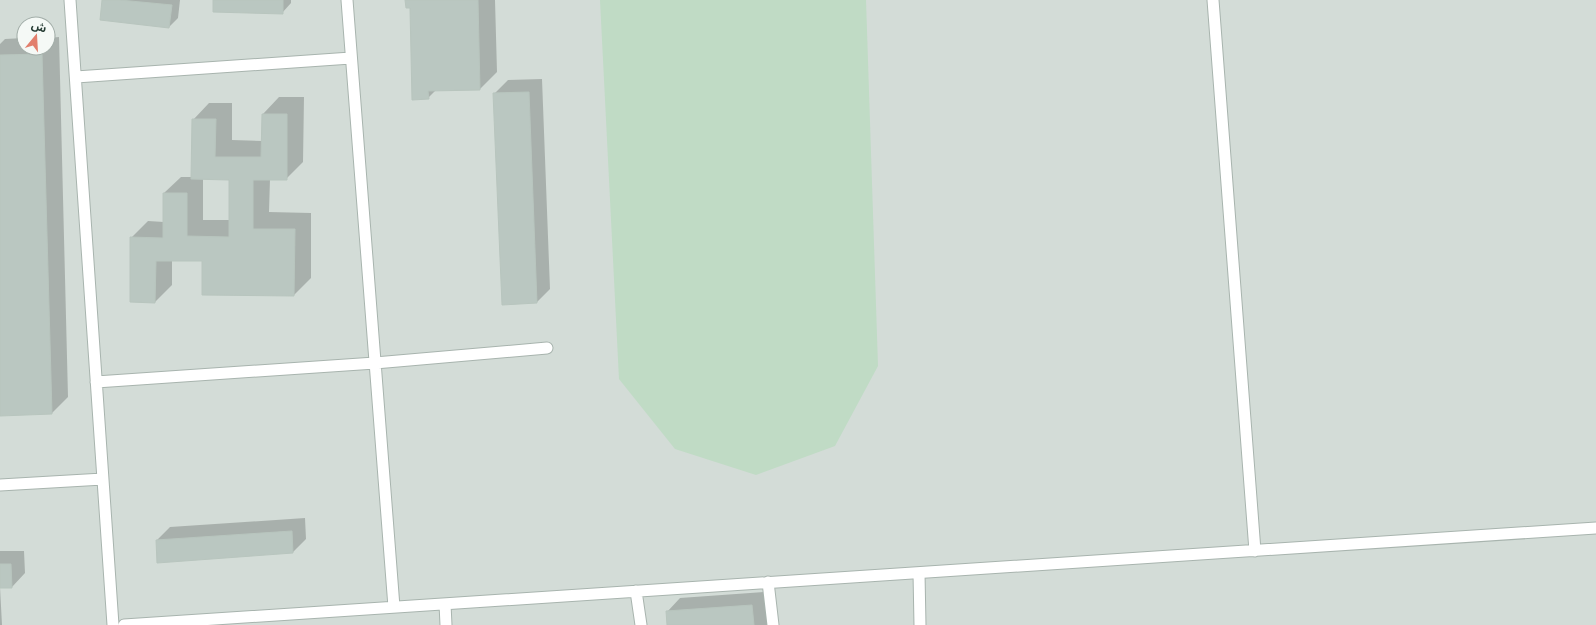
<svg xmlns="http://www.w3.org/2000/svg" width="1596" height="625" viewBox="0 0 1596 625" font-family="'PT Sans','Noto Sans Arabic',sans-serif">
	<style>
		.built { fill: #d3dcd7; fill-rule: evenodd }
		.green { fill: #c0dbc5 }
		.shadow { fill: #0003; fill-rule: evenodd }
		.building { fill: #bac7c1; stroke: #b8c5be }
		.lines { fill: none; stroke-linecap: round; stroke-linejoin: round }
		.service-casing { stroke: #a8b4ae; stroke-width: 13 }
		.service { stroke: #fff; stroke-width: 11 }
	</style>
	<rect width="100%" height="100%" fill="#e5ece8"/>
	<path class="built" d="M0 0H1596V625H0ZM24 24H48V48H24Z"/>
	<path class="green" d="M600 0H866L878 366 835 446 756 475 675 449 619 379Z"/>
	<path class="shadow" d="M103 0H180L178 18 169 27Z
		M214 0H291V3L282 13Z
		M406 0H495L497 72 480 89 436 90 428 98 411 7Z
		M59 37 68 397 52 413 0 415V44L5 39 24 38V48H48V38Z
		M542 79 550 289 537 302 495 93 508 80Z
		M279 97H304L303 162 286 179H270L269 212 311 213V278L294 295 203 260H172V285L155 302 131 238 148 221 164 222V193L181 177H192L193 120 209 103H232V140L262 141 263 114ZM203 178 230 179V220H203Z
		M305 518 306 539 293 552 157 540 170 527Z
		M0 551H24L25 573 12 587H0L2 625H0Z
		M765 592 768 625H668L667 612 680 598Z"/>
	<path class="building" d="M102 0H120L172 5 169 28 100 20Z
		M213 0H283V14L213 12Z
		M405 0H478L480 90 428 91 429 99 412 100 410 8H406Z
		M42 54 52 414 0 416V55Z
		M529 92 537 303 502 305 493 93Z
		M262 114H287V180H253V229H295L294 296 202 295V261H156L155 303 130 302V237L163 238V193H187V236L229 237V180L191 179 192 119H216L215 157H261Z
		M292 531 293 553 157 563 156 540Z
		M0 564H11L12 588H0Z
		M752 605 754 625H667L666 611Z"/>
	<g class="lines">
		<defs>
			<path id="service" d="M70 0 113 625
				M347 0 394 607
				M1213 0 1255 551
				M76 77 351 58
				M96 382 375 363 547 348
				M0 485 103 479
				M919 573 920 625
				M768 582 773 625
				M636 591 641 625
				M445 604 446 625
				M124 625 1596 528"/>
		</defs>
		<use href="#service" class="service-casing"/>
		<use href="#service" class="service"/>
	</g>
	<g transform="translate(36 36) rotate(18)"><circle r="19" fill="#f5f9f6" stroke="#a2ada8"/>
	<path d="M0-3L7 15L0 10L-7 15Z" fill="#e27f6d"/>
	<text y="-6" font-size="11" font-weight="bold" text-anchor="middle" fill="#263c34">ش</text>
	</g>
</svg>
